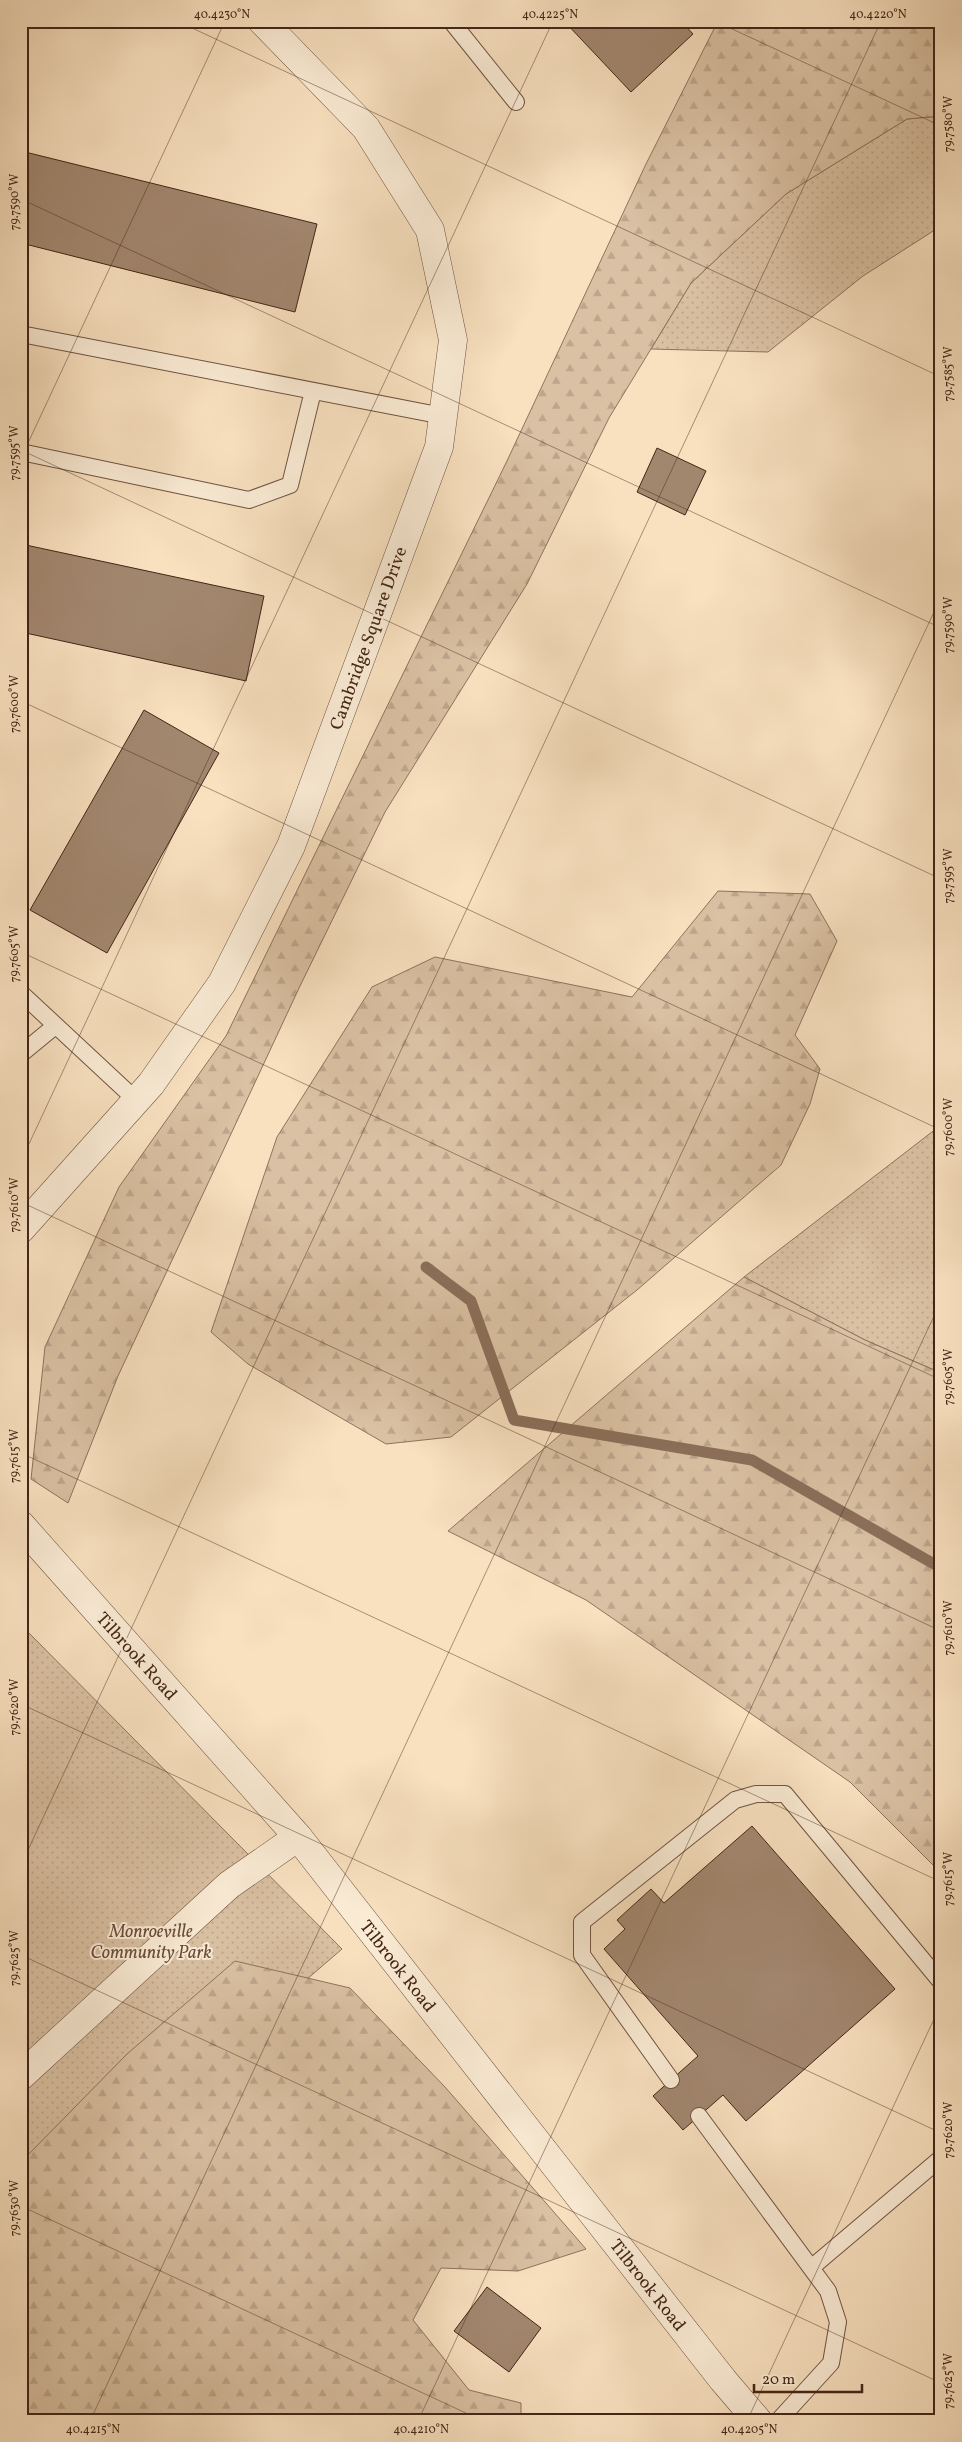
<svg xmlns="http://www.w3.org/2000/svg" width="962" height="2442" viewBox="0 0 962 2442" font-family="Vollkorn,serif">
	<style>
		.grass { fill: url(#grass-dots); stroke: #8e735d }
		.forest { fill: url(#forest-firs); stroke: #8e735d }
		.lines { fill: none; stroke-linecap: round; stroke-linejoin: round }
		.stream { stroke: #8b6f5a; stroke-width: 11 }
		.building { fill: #a2876f; stroke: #432517 }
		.service-casing { stroke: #705441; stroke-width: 18 }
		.minor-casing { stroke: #705441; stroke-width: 29 }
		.tertiary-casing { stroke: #705441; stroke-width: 29 }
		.service { stroke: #fbecd6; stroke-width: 16 }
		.minor { stroke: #fbecd6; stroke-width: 28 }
		.tertiary { stroke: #fbecd6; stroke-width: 28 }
		.ticks { fill: none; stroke: #432517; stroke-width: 1; stroke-opacity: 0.45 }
		.labels { text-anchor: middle; stroke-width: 4; stroke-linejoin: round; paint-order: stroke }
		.street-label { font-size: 18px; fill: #432517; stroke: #fbecd6 }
		.park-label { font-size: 18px; font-style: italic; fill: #694c3a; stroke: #fbecd6 }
		.neatline { fill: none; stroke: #432517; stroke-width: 2 }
		.ticks-label { font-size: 12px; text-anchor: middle; fill: #432517 }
	</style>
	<defs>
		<pattern id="grass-dots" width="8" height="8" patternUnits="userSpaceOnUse" patternTransform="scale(1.25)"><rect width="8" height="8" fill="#dac1a3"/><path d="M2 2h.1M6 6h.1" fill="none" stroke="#bca68c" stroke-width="1.8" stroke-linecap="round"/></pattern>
		<pattern id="forest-firs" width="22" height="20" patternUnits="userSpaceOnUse" patternTransform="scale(1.25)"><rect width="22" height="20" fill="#dac1a3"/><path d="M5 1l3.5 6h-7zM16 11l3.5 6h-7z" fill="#bca68c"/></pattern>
	</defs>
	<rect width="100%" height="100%" fill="#f9e1c0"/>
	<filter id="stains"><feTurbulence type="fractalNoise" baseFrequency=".004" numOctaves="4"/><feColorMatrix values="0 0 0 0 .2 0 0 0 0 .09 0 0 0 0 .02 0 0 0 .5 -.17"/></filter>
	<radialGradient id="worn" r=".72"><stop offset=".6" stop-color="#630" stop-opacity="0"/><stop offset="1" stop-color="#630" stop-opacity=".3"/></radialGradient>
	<path class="grass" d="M941 116V226L863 276 768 352 651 349 691 283 786 194 907 119Z
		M941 1125V1373L865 1340 744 1277Z
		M21 1625 342 1949 21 2225Z"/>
	<path class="forest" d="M718 21H941V116L907 119 786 194 691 283 609 418 527 584 385 812 300 986 118 1376 68 1503 31 1479 45 1347 119 1187 226 1036 506 463 646 164Z
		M718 891 810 894 837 941 795 1035 820 1069 810 1104 781 1165 637 1290 451 1437 386 1444 248 1364 211 1332 277 1137 372 987 435 957 632 997Z
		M744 1277 865 1340 941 1373V1873L850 1782 586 1600 448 1531Z
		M235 1961 350 1988 445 2087 586 2249 518 2271 441 2268 413 2320 469 2390 521 2403V2421H21V2162L127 2054Z"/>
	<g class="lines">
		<path class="stream" d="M426 1267 471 1301 514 1420 752 1460 941 1568"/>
	</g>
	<path class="building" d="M564 21H681L693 34 631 92Z
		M21 151 317 224 295 312 21 243Z
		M657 448 706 471 685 515 637 492Z
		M21 544 264 596 246 681 21 632Z
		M144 710 219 753 107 953 30 910Z
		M752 1826 895 1989 746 2121 723 2095 683 2130 653 2096 698 2056 604 1949 625 1929 617 1920 651 1889 664 1903Z
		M487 2287 541 2328 509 2372 454 2331Z"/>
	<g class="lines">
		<defs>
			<path id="service" d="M451 21 516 102
				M21 334 443 416
				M21 452 249 500 290 485 313 391
				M21 993 137 1101
				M21 1054 55 1026
				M671 2080 582 1955V1922L735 1800 756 1794H785L941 1982
				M699 2116 828 2291 838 2322 831 2363 778 2421
				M811 2268 941 2158"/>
			<path id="minor" d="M21 1229 151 1084 222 983 291 846 439 447 453 340 430 230 366 128 262 21
				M21 2076 229 1885 298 1837"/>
			<path id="tertiary" d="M21 1525 298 1837 723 2380 758 2421"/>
		</defs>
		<use href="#service" class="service-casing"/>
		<use href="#minor" class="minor-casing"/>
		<use href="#tertiary" class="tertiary-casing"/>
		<use href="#service" class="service"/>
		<use href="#minor" class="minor"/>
		<use href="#tertiary" class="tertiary"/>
	</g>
	<path class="ticks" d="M177 21 941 377M715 21 941 126M21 199 941 628M21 450 941 879M21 458 225 21M21 701 941 1130M21 952 941 1380M21 1161 553 21M21 1202 941 1631M21 1453 941 1882M21 1704 941 2133M21 1865 881 21M21 1955 941 2383M21 2206 483 2421M90 2421 941 597M418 2421 941 1301M747 2421 941 2004"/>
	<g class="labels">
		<g class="street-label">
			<text transform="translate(368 638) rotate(-70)" y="6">Cambridge Square Drive</text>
			<text transform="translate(137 1656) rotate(48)" y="6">Tilbrook Road</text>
			<text transform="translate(398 1966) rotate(52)" y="6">Tilbrook Road</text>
			<text transform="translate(648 2285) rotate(52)" y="6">Tilbrook Road</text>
		</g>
		<g class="park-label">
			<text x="151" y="1937">Monroeville<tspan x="151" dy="21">Community Park</tspan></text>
		</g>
	</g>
	<rect width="962" height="2442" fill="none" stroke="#f9e1c0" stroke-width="55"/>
	<path d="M754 2384v8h108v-8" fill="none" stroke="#432517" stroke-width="2.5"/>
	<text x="762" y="2384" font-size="15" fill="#432517" stroke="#fbecd6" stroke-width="4" paint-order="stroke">20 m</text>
	<rect x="28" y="28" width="906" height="2386" class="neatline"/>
	<g class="ticks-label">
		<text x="222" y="18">40.4230°N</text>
		<text x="550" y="18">40.4225°N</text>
		<text x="878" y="18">40.4220°N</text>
		<text transform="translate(948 124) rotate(-90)" y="4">79.7580°W</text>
		<text transform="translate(14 202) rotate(-90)" y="4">79.7590°W</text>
		<text transform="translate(948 374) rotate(-90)" y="4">79.7585°W</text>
		<text transform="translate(14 453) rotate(-90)" y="4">79.7595°W</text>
		<text transform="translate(948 625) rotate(-90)" y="4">79.7590°W</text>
		<text transform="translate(14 704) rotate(-90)" y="4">79.7600°W</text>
		<text transform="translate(948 876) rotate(-90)" y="4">79.7595°W</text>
		<text transform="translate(14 954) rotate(-90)" y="4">79.7605°W</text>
		<text transform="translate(948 1127) rotate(-90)" y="4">79.7600°W</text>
		<text transform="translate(14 1205) rotate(-90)" y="4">79.7610°W</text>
		<text transform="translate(948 1377) rotate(-90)" y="4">79.7605°W</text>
		<text transform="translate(14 1456) rotate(-90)" y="4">79.7615°W</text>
		<text transform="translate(948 1628) rotate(-90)" y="4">79.7610°W</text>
		<text transform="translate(14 1707) rotate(-90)" y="4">79.7620°W</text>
		<text transform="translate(948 1879) rotate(-90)" y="4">79.7615°W</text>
		<text transform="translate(14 1958) rotate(-90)" y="4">79.7625°W</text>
		<text transform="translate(948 2130) rotate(-90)" y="4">79.7620°W</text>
		<text transform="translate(14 2208) rotate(-90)" y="4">79.7630°W</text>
		<text transform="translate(948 2381) rotate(-90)" y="4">79.7625°W</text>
		<text x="93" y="2433">40.4215°N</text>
		<text x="421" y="2433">40.4210°N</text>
		<text x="749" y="2433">40.4205°N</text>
	</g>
	<rect width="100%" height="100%" filter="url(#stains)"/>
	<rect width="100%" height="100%" fill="url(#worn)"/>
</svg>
